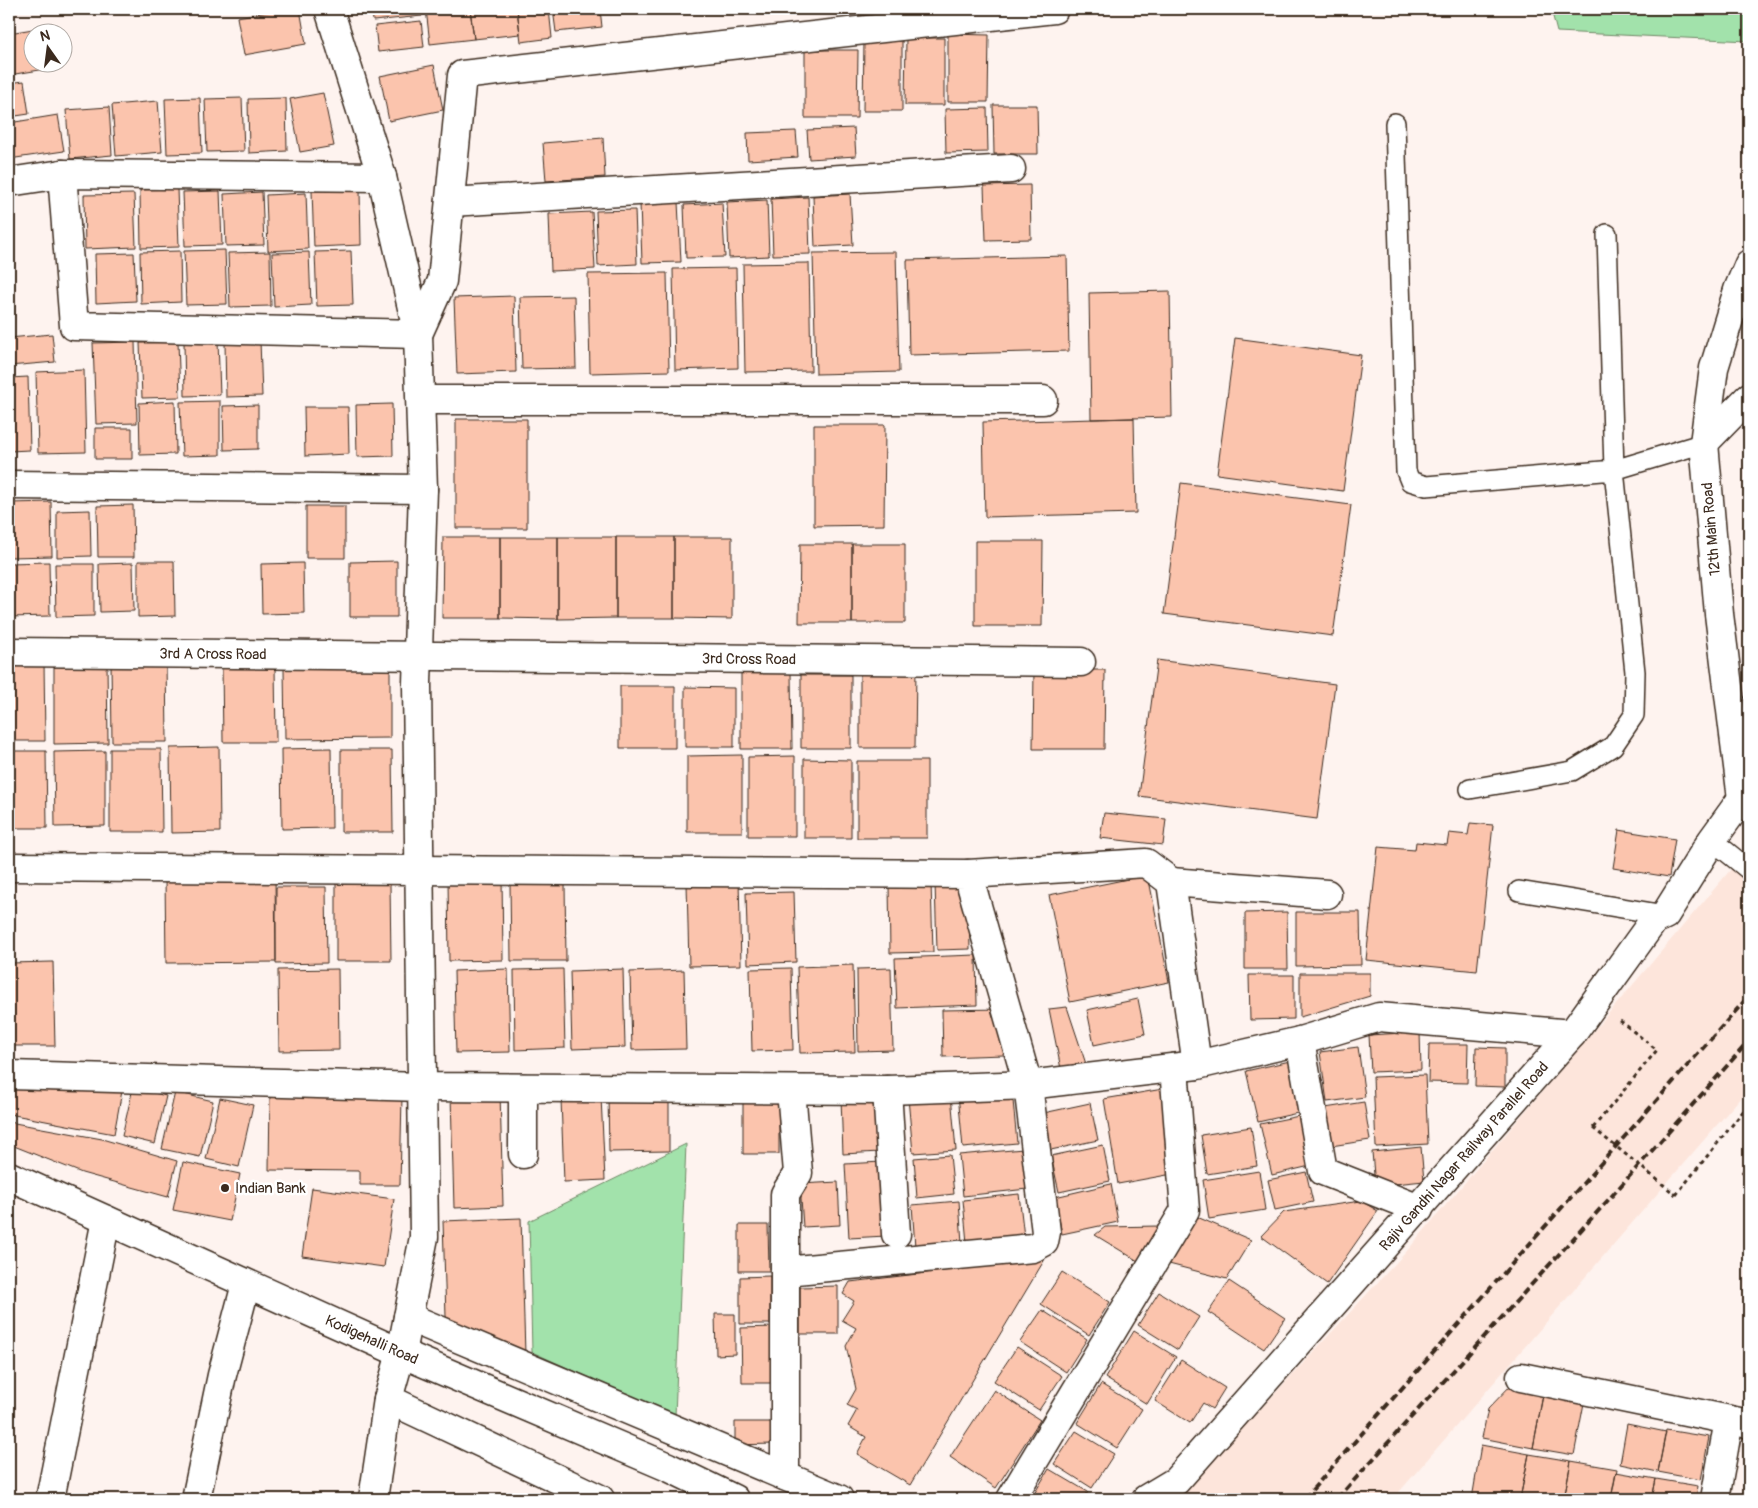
<svg xmlns="http://www.w3.org/2000/svg" width="1758" height="1508" viewBox="0 0 1758 1508" font-family="Pangolin,sans-serif">
	<style>
		.built { fill: #fde5db }
		.green { fill: #a2e2ab; stroke: #6e8664 }
		.building { fill: #fbc4ad; stroke: #3b2a1e }
		.lines { fill: none; stroke-linecap: round; stroke-linejoin: round }
		.lane-casing { stroke: #3b2a1e; stroke-width: 22 }
		.street-casing { stroke: #3b2a1e; stroke-width: 31 }
		.secondary-casing { stroke: #3b2a1e; stroke-width: 31 }
		.path { stroke: #3b2a1e; stroke-width: 3; stroke-dasharray: 4 4; stroke-linecap: butt }
		.lane { stroke: #fff; stroke-width: 19 }
		.street { stroke: #fff; stroke-width: 28 }
		.secondary { stroke: #fff; stroke-width: 28 }
		.rail { stroke: #3b2a1e; stroke-width: 4; stroke-dasharray: 8 4; stroke-linecap: butt }
		.path-bridge { stroke: #3b2a1e; stroke-width: 3; stroke-dasharray: 4 4; stroke-linecap: butt }
		.poi-dot { fill: #3b2a1e; stroke: #fff; stroke-width: 2 }
		.labels { text-anchor: middle; stroke-width: 5; stroke-linejoin: round; paint-order: stroke }
		.street-label { font-size: 15px; fill: #3b2a1e; stroke: #fff }
		.poi-label { font-size: 15px; fill: #3b2a1e; stroke: #fff; text-anchor: start }
	</style>
	<rect width="100%" height="100%" fill="#fef3ef"/>
	<filter id="ink" filterUnits="userSpaceOnUse"><feTurbulence type="fractalNoise" baseFrequency=".02" numOctaves="2"/><feDisplacementMap in="SourceGraphic" scale="10" xChannelSelector="R" yChannelSelector="G"/><feConvolveMatrix kernelMatrix="1 2 1 2 8 2 1 2 1" color-interpolation-filters="sRGB"/></filter>
	<g filter="url(#ink)">
		<path class="built" d="M1749 848V1088L1393 1499H1177L1406 1252Z"/>
		<path class="green" d="M1551 9H1749V41L1557 32Z
			M686 1144 675 1416 532 1352 529 1221Z"/>
		<path class="building" d="M286 9H300L306 44 244 55 237 17Z
			M372 9H421L422 16 373 21Z
			M426 9H470L474 39 430 44Z
			M470 9H517L520 34 474 39Z
			M517 9H549L552 38 521 42Z
			M553 9H600L602 27 556 32Z
			M421 21 424 47 378 52 375 26Z
			M45 27 46 32H32V62H51L52 68 9 75V33Z
			M948 34 989 35 988 102H948Z
			M906 38H944V105H905Z
			M864 41H902V111H863Z
			M805 50H858L857 118H805Z
			M434 65 443 110 389 121 380 76Z
			M24 81 29 114 9 117V83Z
			M323 93 334 146 300 152 290 99Z
			M200 98 202 153 167 154 165 99Z
			M242 98 244 151 207 152 205 99Z
			M286 98 287 151 249 153 248 99Z
			M158 101 162 152 116 156 112 105Z
			M993 105H1037L1038 154H994Z
			M109 107 112 155 70 159 66 110Z
			M987 108 988 152 946 153 945 109Z
			M58 115 64 151 9 159V123Z
			M854 128 856 156 809 159 807 130Z
			M796 131 798 157 748 160 747 133Z
			M603 138 605 177 546 181 543 143Z
			M1030 185 1031 239 986 240 984 186Z
			M177 189 179 247 141 248 140 190Z
			M360 190 361 245 314 247 312 191Z
			M220 191 222 245 185 246 183 192Z
			M262 192 264 245 226 246 224 194Z
			M306 193 308 249 268 251 266 195Z
			M134 194 136 247 85 249 84 195Z
			M850 194 853 245 815 247 813 196Z
			M808 197 810 254 773 255 771 199Z
			M767 200 769 256 729 258 727 202Z
			M678 202 681 262 642 263 640 203Z
			M722 203 725 257 686 258 684 205Z
			M635 210 637 264 598 266 596 211Z
			M592 212 595 269 551 271 549 214Z
			M225 250 227 304 186 305 184 251Z
			M180 251 181 302 141 304 140 252Z
			M351 251 353 305 317 306 315 252Z
			M270 252 271 306 230 307 228 253Z
			M309 252 311 305 274 307 272 253Z
			M896 252 899 372 816 374 813 253Z
			M134 253 136 301 96 303 95 254Z
			M1067 256 1069 351 909 355 907 260Z
			M809 263 811 371 745 372 743 264Z
			M736 268 738 368 675 370 673 269Z
			M667 273 669 371 590 373 588 274Z
			M1170 291 1172 417 1091 419 1089 293Z
			M514 296 516 372 457 374 454 298Z
			M574 296 576 368 522 369 520 297Z
			M52 334 55 362 9 366V338Z
			M1235 338 1361 355 1343 491 1217 474Z
			M218 341 220 395 185 396 184 342Z
			M260 341 262 396 226 397 225 342Z
			M135 342 137 423 96 424 93 343Z
			M178 342 180 397 142 398 140 343Z
			M84 370 86 452 38 453 36 372Z
			M28 377 30 450 9 451V378Z
			M175 401 176 454 140 455 139 403Z
			M220 401V455L182 456 180 402Z
			M392 404 393 456 357 457 356 405Z
			M258 405V449L224 450 223 406Z
			M304 407H348L349 454 305 456Z
			M1134 418 1136 513 985 517 983 422Z
			M456 419H527V528H456Z
			M814 425H885L884 525 814 526Z
			M95 428H132V459H95Z
			M1181 483 1351 505 1333 636 1164 614Z
			M51 502 52 556 11 557 10 503Z
			M133 505 134 557H98L97 506Z
			M306 506H345V558H306Z
			M90 510 91 556 57 557V511Z
			M443 537H500V618H442Z
			M500 537H558V619L500 618Z
			M558 537H616V618L558 619Z
			M616 537H674V618H616Z
			M674 537H732V619L674 618Z
			M975 541H1043L1042 626H975Z
			M800 544H852V623H799Z
			M852 544H905V623H852Z
			M138 561H174L175 616 138 617Z
			M397 561V617H350V562Z
			M49 562 50 616 9 617V563Z
			M133 563 134 611 100 612 99 564Z
			M303 563 304 613 262 614 261 564Z
			M55 564H94V616L56 617Z
			M1157 660 1335 684 1317 819 1139 796Z
			M111 661H166L167 742H112Z
			M9 662H44L45 741H9Z
			M54 664H107L108 743 54 744Z
			M275 666 276 742H223L222 667Z
			M390 668V738L285 739 284 669Z
			M916 668 915 748H860V669Z
			M1034 670H1105L1104 749H1033Z
			M741 672H791L792 749H741Z
			M801 675H851V748H801Z
			M620 686H675V748H620Z
			M685 687 734 688V747H685Z
			M219 747 220 832 171 833 170 748Z
			M331 748 332 828 282 829 281 749Z
			M110 749H161L162 832H110Z
			M341 750H392L393 832H341Z
			M9 751H46L47 828H9Z
			M105 751V826L55 827 54 752Z
			M742 755V832H687V756Z
			M795 756V836H748V757Z
			M804 759 851 760V838H804Z
			M857 761H927V838H857Z
			M1104 813 1166 819 1163 845 1100 838Z
			M1470 823 1493 825 1477 971 1366 960 1378 847 1415 850 1416 842 1447 845 1449 833 1468 835Z
			M1619 830 1675 839 1669 877 1613 868Z
			M1148 875 1169 982 1070 1002 1049 895Z
			M275 876 276 962 166 963 165 877Z
			M448 878H502L503 960 449 961Z
			M739 881 741 965 689 966 687 883Z
			M968 882 970 949 937 950 935 883Z
			M390 883 391 961H336V884Z
			M510 883H565L566 961H511Z
			M931 883 933 952 890 953 889 884Z
			M276 887H326L327 963 276 964Z
			M794 892 796 962 748 964 746 893Z
			M1287 912 1288 969H1245V913Z
			M1296 912H1360L1361 965 1296 966Z
			M976 955 977 1005 897 1008 895 958Z
			M53 962 55 1046H9V963Z
			M853 965 855 1052 800 1053 797 967Z
			M791 968 793 1050 752 1051 750 969Z
			M891 968 893 1050 858 1051 857 969Z
			M338 969 339 1050 279 1051 278 970Z
			M508 969 510 1052 456 1053 454 971Z
			M563 969 565 1048 515 1050 514 970Z
			M623 969 625 1047 572 1049 570 971Z
			M684 970 686 1049 632 1050 630 972Z
			M1300 973H1370V996L1300 1017Z
			M1249 975H1294V1019L1250 1020Z
			M1138 999 1145 1034 1094 1045 1087 1010Z
			M1067 1007 1086 1064 1061 1069 1049 1009Z
			M1002 1009 1004 1055 943 1057 942 1010Z
			M1420 1032 1421 1070 1371 1072 1369 1035Z
			M1429 1044H1468L1467 1083 1428 1082Z
			M1358 1047 1365 1097 1327 1102 1320 1052Z
			M1476 1047 1505 1048V1087L1475 1086Z
			M1290 1061 1302 1112 1258 1122 1246 1071Z
			M1425 1075 1428 1144 1376 1147 1373 1077Z
			M9 1087 122 1091 114 1134 9 1114Z
			M133 1088 166 1096 155 1144 122 1136Z
			M1163 1089 1178 1173 1118 1184 1104 1099Z
			M1012 1090 1017 1143 963 1148 958 1094Z
			M175 1092 213 1101 200 1157 162 1149Z
			M500 1093 503 1206 454 1208 451 1095Z
			M270 1094 402 1096 400 1185H360V1171L269 1170Z
			M669 1095V1151L609 1152 608 1096Z
			M951 1095 956 1150 913 1153 908 1098Z
			M779 1096V1154H743V1097Z
			M601 1097 605 1180 564 1182 561 1099Z
			M878 1097 880 1152 843 1154 841 1098Z
			M220 1098 253 1105 239 1167 206 1159Z
			M1364 1102 1370 1140 1331 1146 1325 1108Z
			M1090 1103 1098 1140 1046 1151 1039 1114Z
			M1299 1116 1310 1166 1272 1175 1260 1124Z
			M9 1122 102 1139 177 1161 168 1197 82 1173 9 1144Z
			M1251 1127 1257 1166 1207 1174 1201 1135Z
			M1103 1145 1110 1181 1059 1192 1051 1156Z
			M1421 1147 1424 1181 1375 1186 1372 1152Z
			M1023 1149 1027 1189 963 1196 959 1155Z
			M950 1155 954 1194 917 1198 914 1158Z
			M183 1162 240 1174 230 1221 173 1210Z
			M882 1162 886 1236 849 1238 845 1164Z
			M1749 1163V1179L1741 1172Z
			M1259 1171 1265 1210 1209 1219 1203 1180Z
			M1306 1172 1313 1202 1275 1210 1268 1180Z
			M838 1182 840 1225 803 1227 800 1184Z
			M1111 1184 1118 1222 1062 1234 1055 1197Z
			M312 1188 394 1199 384 1267 302 1256Z
			M1019 1194 1024 1237 967 1243 963 1200Z
			M959 1201 962 1243 915 1247 912 1205Z
			M1361 1201 1378 1211 1327 1284 1261 1236 1284 1212Z
			M1197 1217 1251 1240 1227 1279 1169 1264Z
			M521 1218 525 1354 446 1317 443 1221Z
			M739 1225H768L769 1271H739Z
			M1159 1226 1138 1261 1095 1235 1105 1227Z
			M1045 1259 910 1485 857 1454 866 1437 848 1426 857 1410 847 1405 856 1389 846 1346 856 1328 842 1320 854 1301 843 1294 850 1282Z
			M1062 1272 1110 1302 1089 1335 1041 1304Z
			M770 1276V1324H740V1277Z
			M1229 1281 1285 1318 1264 1349 1208 1312Z
			M838 1286V1334H800V1287Z
			M1159 1292 1199 1317 1178 1350 1138 1325Z
			M1042 1310 1087 1339 1066 1372 1020 1342Z
			M715 1314H735V1354L716 1355Z
			M774 1327V1383H742L741 1328Z
			M1134 1331 1176 1357 1147 1404 1105 1378Z
			M1017 1347 1062 1376 1039 1410 994 1381Z
			M1181 1360 1225 1388 1212 1409 1203 1403 1190 1423 1155 1401Z
			M1513 1383 1543 1395 1533 1448 1482 1438 1488 1409Z
			M1101 1384 1142 1409 1117 1448 1077 1423Z
			M994 1390 1040 1420 996 1488 950 1457Z
			M1543 1395 1584 1403 1574 1455 1533 1448Z
			M735 1422H772L773 1444 735 1445Z
			M1627 1424 1666 1432 1658 1472 1620 1464Z
			M1666 1430 1709 1437 1701 1480 1658 1472Z
			M1076 1431 1114 1454 1092 1488 1054 1464Z
			M1481 1445 1529 1454 1520 1499H1472Z
			M1529 1454 1571 1461 1564 1499H1520Z
			M1571 1461 1617 1469 1611 1499H1564Z
			M1049 1469 1088 1492 1083 1499H1031Z
			M1616 1472 1656 1479 1652 1499H1611Z
			M1656 1479 1698 1486 1696 1499H1652Z"/>
		<g class="lines">
			<defs>
				<path id="lane" d="M1395 123 1406 471 1410 481 1426 486 1614 470 1704 443
					M1470 789 1572 771 1613 746 1634 715 1635 672 1614 470 1607 234
					M1712 840 1749 870
					M1519 891 1665 915"/>
				<g id="street">
					<path d="M329 9 382 177 418 334 423 489 417 684 424 1237 408 1317"/>
					<path d="M62 174 74 326 418 334 442 281 462 75 1054 9"/>
					<path d="M9 182 62 174 382 177"/>
					<path d="M450 202 1011 169"/>
					<path d="M421 400H1043"/>
					<path d="M1704 443 1749 397"/>
					<path d="M9 485 423 489"/>
					<path id="s1" d="M9 652 1081 662"/>
					<path d="M9 867 968 874 1028 1085 1046 1232 1044 1242 1033 1248 785 1271"/>
					<path d="M968 874 1146 863 1171 882 1197 1065"/>
					<path d="M1171 882 1327 894"/>
					<path d="M1300 1041 1323 1171 1419 1209"/>
					<path d="M9 1075 422 1087 887 1090 1028 1085 1197 1065 1300 1041 1379 1017 1572 1034"/>
					<path d="M523 1088V1154"/>
					<path d="M887 1090 896 1234"/>
					<path d="M1521 1377 1749 1424"/>
					<path d="M785 1476V1194L798 1173 791 1090"/>
					<path d="M50 1499 106 1220"/>
					<path d="M196 1499 222 1375 246 1284"/>
					<path d="M373 1499 388 1399"/>
					<path d="M1011 1499 1185 1210 1174 1068"/>
					<path d="M1715 1499 1729 1420"/>
				</g>
				<g id="secondary">
					<path d="M1742 799 1719 614 1704 443 1714 368 1738 290 1749 264"/>
					<path id="s2" d="M9 1176 401 1353 668 1467 734 1499"/>
					<path d="M600 1499 388 1399 401 1353 408 1317 839 1499"/>
					<path id="s3" d="M1146 1499 1176 1481 1572 1034 1654 920 1665 915 1712 840 1749 789"/>
				</g>
			</defs>
			<use href="#lane" class="lane-casing"/>
			<use href="#street" class="street-casing"/>
			<use href="#secondary" class="secondary-casing"/>
			<path class="path" d="M1593 1128 1657 1050 1619 1020
				M1676 1195 1749 1104"/>
			<use href="#lane" class="lane"/>
			<use href="#street" class="street"/>
			<use href="#secondary" class="secondary"/>
			<path class="rail" d="M1304 1499 1749 996
				M1337 1499 1610 1198 1749 1041"/>
			<path class="path-bridge" d="M1593 1128 1676 1195"/>
		</g>
	</g>
	<circle class="poi-dot" cx="225" cy="1188" r="5"/>
	<g class="labels">
		<g class="street-label">
			<text transform="translate(1711 529) rotate(-95)" y="5">12th Main Road</text>
			<text dy="5" stroke="none"><textPath href="#s1" startOffset="204">3rd A Cross Road</textPath></text>
			<text dy="5" stroke="none"><textPath href="#s1" startOffset="740">3rd Cross Road</textPath></text>
			<text dy="5" stroke="none"><textPath href="#s3" startOffset="469">Rajiv Gandhi Nagar Railway Parallel Road</textPath></text>
			<text dy="5" stroke="none"><textPath href="#s2" startOffset="398">Kodigehalli Road</textPath></text>
		</g>
		<g class="poi-label">
			<text x="235" y="1193">Indian Bank</text>
		</g>
	</g>
	<rect width="1758" height="1508" fill="none" stroke="#fff" stroke-width="30"/>
	<rect x="15" y="15" width="1728" height="1478" fill="none" stroke="#3b2a1e" stroke-width="2" filter="url(#ink)"/>
	<g transform="translate(48 48) rotate(346)"><circle r="24" fill="#ffffff" stroke="#b1aaa5"/>
	<path d="M0-4L9 19L0 12L-9 19Z" fill="#3b2a1e"/>
	<text y="-8" font-size="14" font-weight="bold" text-anchor="middle" fill="#3b2a1e">N</text>
	</g>
</svg>
